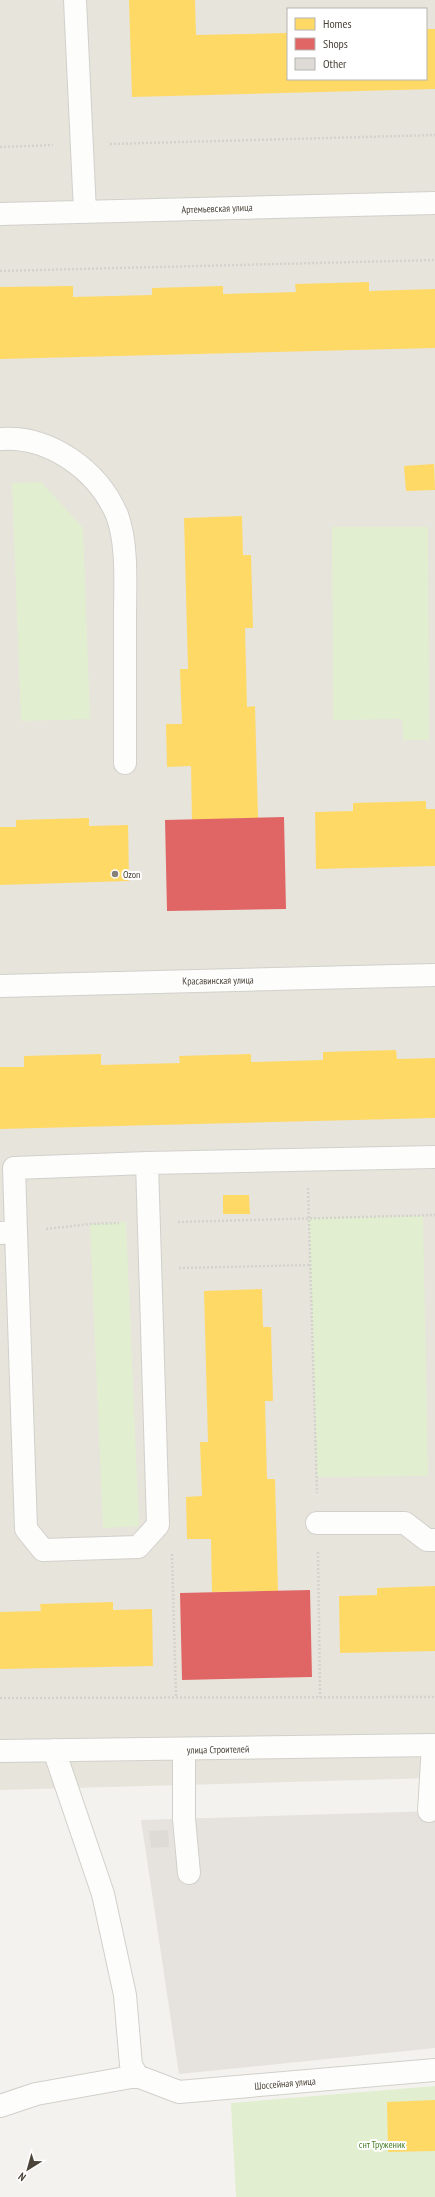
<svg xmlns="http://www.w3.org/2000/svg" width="435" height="2197" viewBox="0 0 435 2197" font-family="'PT Sans Narrow',sans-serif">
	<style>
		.residential { fill: #e7e4dc; fill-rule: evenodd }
		.green { fill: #e1eecf }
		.parking { fill: #e6e3df }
		.homes { fill: #ffd966 }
		.shops { fill: #e06666 }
		.building { fill: #dedbd6 }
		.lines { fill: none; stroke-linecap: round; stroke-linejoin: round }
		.minor-casing { stroke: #d2d0cb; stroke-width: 24 }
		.path { stroke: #d3d2cc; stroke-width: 2.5; stroke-dasharray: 2 2; stroke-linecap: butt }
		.minor { stroke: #fdfdfc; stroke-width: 22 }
		.poi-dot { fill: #868178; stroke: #fff; stroke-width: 1.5 }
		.labels { text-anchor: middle; stroke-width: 4; stroke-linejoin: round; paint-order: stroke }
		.street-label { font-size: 10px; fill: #4b4439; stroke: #fff }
		.poi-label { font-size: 10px; fill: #4b4439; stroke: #fff; text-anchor: start }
		.park-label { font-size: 10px; fill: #4a7f2a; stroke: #fff }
	</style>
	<rect width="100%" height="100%" fill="#f4f2ee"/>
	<path class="residential" d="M0 0H435V1778L0 1790ZM288 9H426V79H288Z"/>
	<path class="green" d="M41 482 83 528 90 719 21 721 12 483Z
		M332 527H428L429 740H403L402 719 333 720Z
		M423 1216 428 1476 317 1477 309 1218Z
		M126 1222 139 1526 103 1528 90 1224Z
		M435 2086V2197H236L231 2103Z"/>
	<path class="parking" d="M435 1811V2048L179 2074 141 1820Z"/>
	<path class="homes" d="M129 0H195L196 35 288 33V79H426V29H435V89L132 97Z
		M369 282V291L435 289V348L0 359V287L73 286V297L152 295V288L223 286V294L296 292 295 284Z
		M434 464 435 490 406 491 404 466Z
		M242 516 243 555H251L253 628H245L247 707 255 706 258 818 192 820 191 766 167 767 166 724H182L180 669H188L184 518Z
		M426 801V809H435V866L316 869 315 812 353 811V803Z
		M89 818V826L128 825 129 881 0 885V827H16V820Z
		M396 1050 397 1059 435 1058V1118L0 1129V1067H24V1056L101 1054V1065L180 1063 179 1056 251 1054V1062L323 1060V1052Z
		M223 1195H249L250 1214H223Z
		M262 1289 263 1327H271L273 1401H265L267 1479H275L278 1591 212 1592 211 1539H187L186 1497 202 1496 200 1442H208L204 1291Z
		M435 1586V1651L340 1653 339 1596 377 1595V1588Z
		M113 1602V1610L152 1609 153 1666 0 1669V1612L41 1611 40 1604Z
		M435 2100V2151L388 2152 387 2102Z"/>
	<path class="shops" d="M284 817 286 909 167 911 165 820Z
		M310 1590 312 1677 182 1680 180 1593Z"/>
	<path class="building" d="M168 1830 169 1847 151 1848 149 1831Z"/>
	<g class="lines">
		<defs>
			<path id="minor" d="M75 0 85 212
				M0 214 435 203
				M0 439C49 435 98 470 117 515 128 544 125 587 125 618 125 666 125 715 125 763
				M0 986 435 975
				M16 1232 26 1529 43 1550 138 1547 158 1525 147 1163
				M0 1233 16 1232 14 1168 147 1163 435 1157
				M317 1523H405L427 1540H435
				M184 1749V1819L189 1873
				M54 1750 103 1894 125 1995 131 2065 137 2076
				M0 1751 435 1745
				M429 1811 433 1745
				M137 2076 179 2092 435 2070
				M0 2106 36 2094 137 2076"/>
		</defs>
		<use href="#minor" class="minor-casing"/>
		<path class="path" d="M110 144 435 135
			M0 147 53 145
			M0 271 435 260
			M308 1188 317 1493
			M178 1222 435 1215
			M46 1229 90 1224 119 1223
			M179 1268 311 1265
			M318 1552 320 1697
			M172 1554 176 1697
			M0 1698 435 1697"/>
		<use href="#minor" class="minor"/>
	</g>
	<circle class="poi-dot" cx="115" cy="874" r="4"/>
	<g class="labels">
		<g class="street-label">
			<text transform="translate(217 208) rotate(-2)" y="4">Артемьевская улица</text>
			<text transform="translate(218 980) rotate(-1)" y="4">Красавинская улица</text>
			<text transform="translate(218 1749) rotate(-1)" y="4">улица Строителей</text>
			<text transform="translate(285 2083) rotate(-5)" y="4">Шоссейная улица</text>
		</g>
		<g class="poi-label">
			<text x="123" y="878">Ozon</text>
		</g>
		<g class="park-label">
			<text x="382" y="2148">снт Труженик</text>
		</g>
	</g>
	<rect x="287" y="8" width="140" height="72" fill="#ffffff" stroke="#b7b4b0"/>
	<rect x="295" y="18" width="20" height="12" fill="#ffd966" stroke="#b7b4b0"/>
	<text x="323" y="28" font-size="12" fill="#4b4439">Homes</text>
	<rect x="295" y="38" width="20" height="12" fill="#e06666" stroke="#b7b4b0"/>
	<text x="323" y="48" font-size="12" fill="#4b4439">Shops</text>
	<rect x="295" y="58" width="20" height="12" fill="#dedbd6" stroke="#b7b4b0"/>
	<text x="323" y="68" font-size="12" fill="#4b4439">Other</text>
	<g transform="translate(28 2169) rotate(217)" stroke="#ffffff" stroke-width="3" paint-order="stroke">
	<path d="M0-3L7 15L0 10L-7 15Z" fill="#4b4439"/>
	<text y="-6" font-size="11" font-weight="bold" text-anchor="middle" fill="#4b4439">N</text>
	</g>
</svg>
